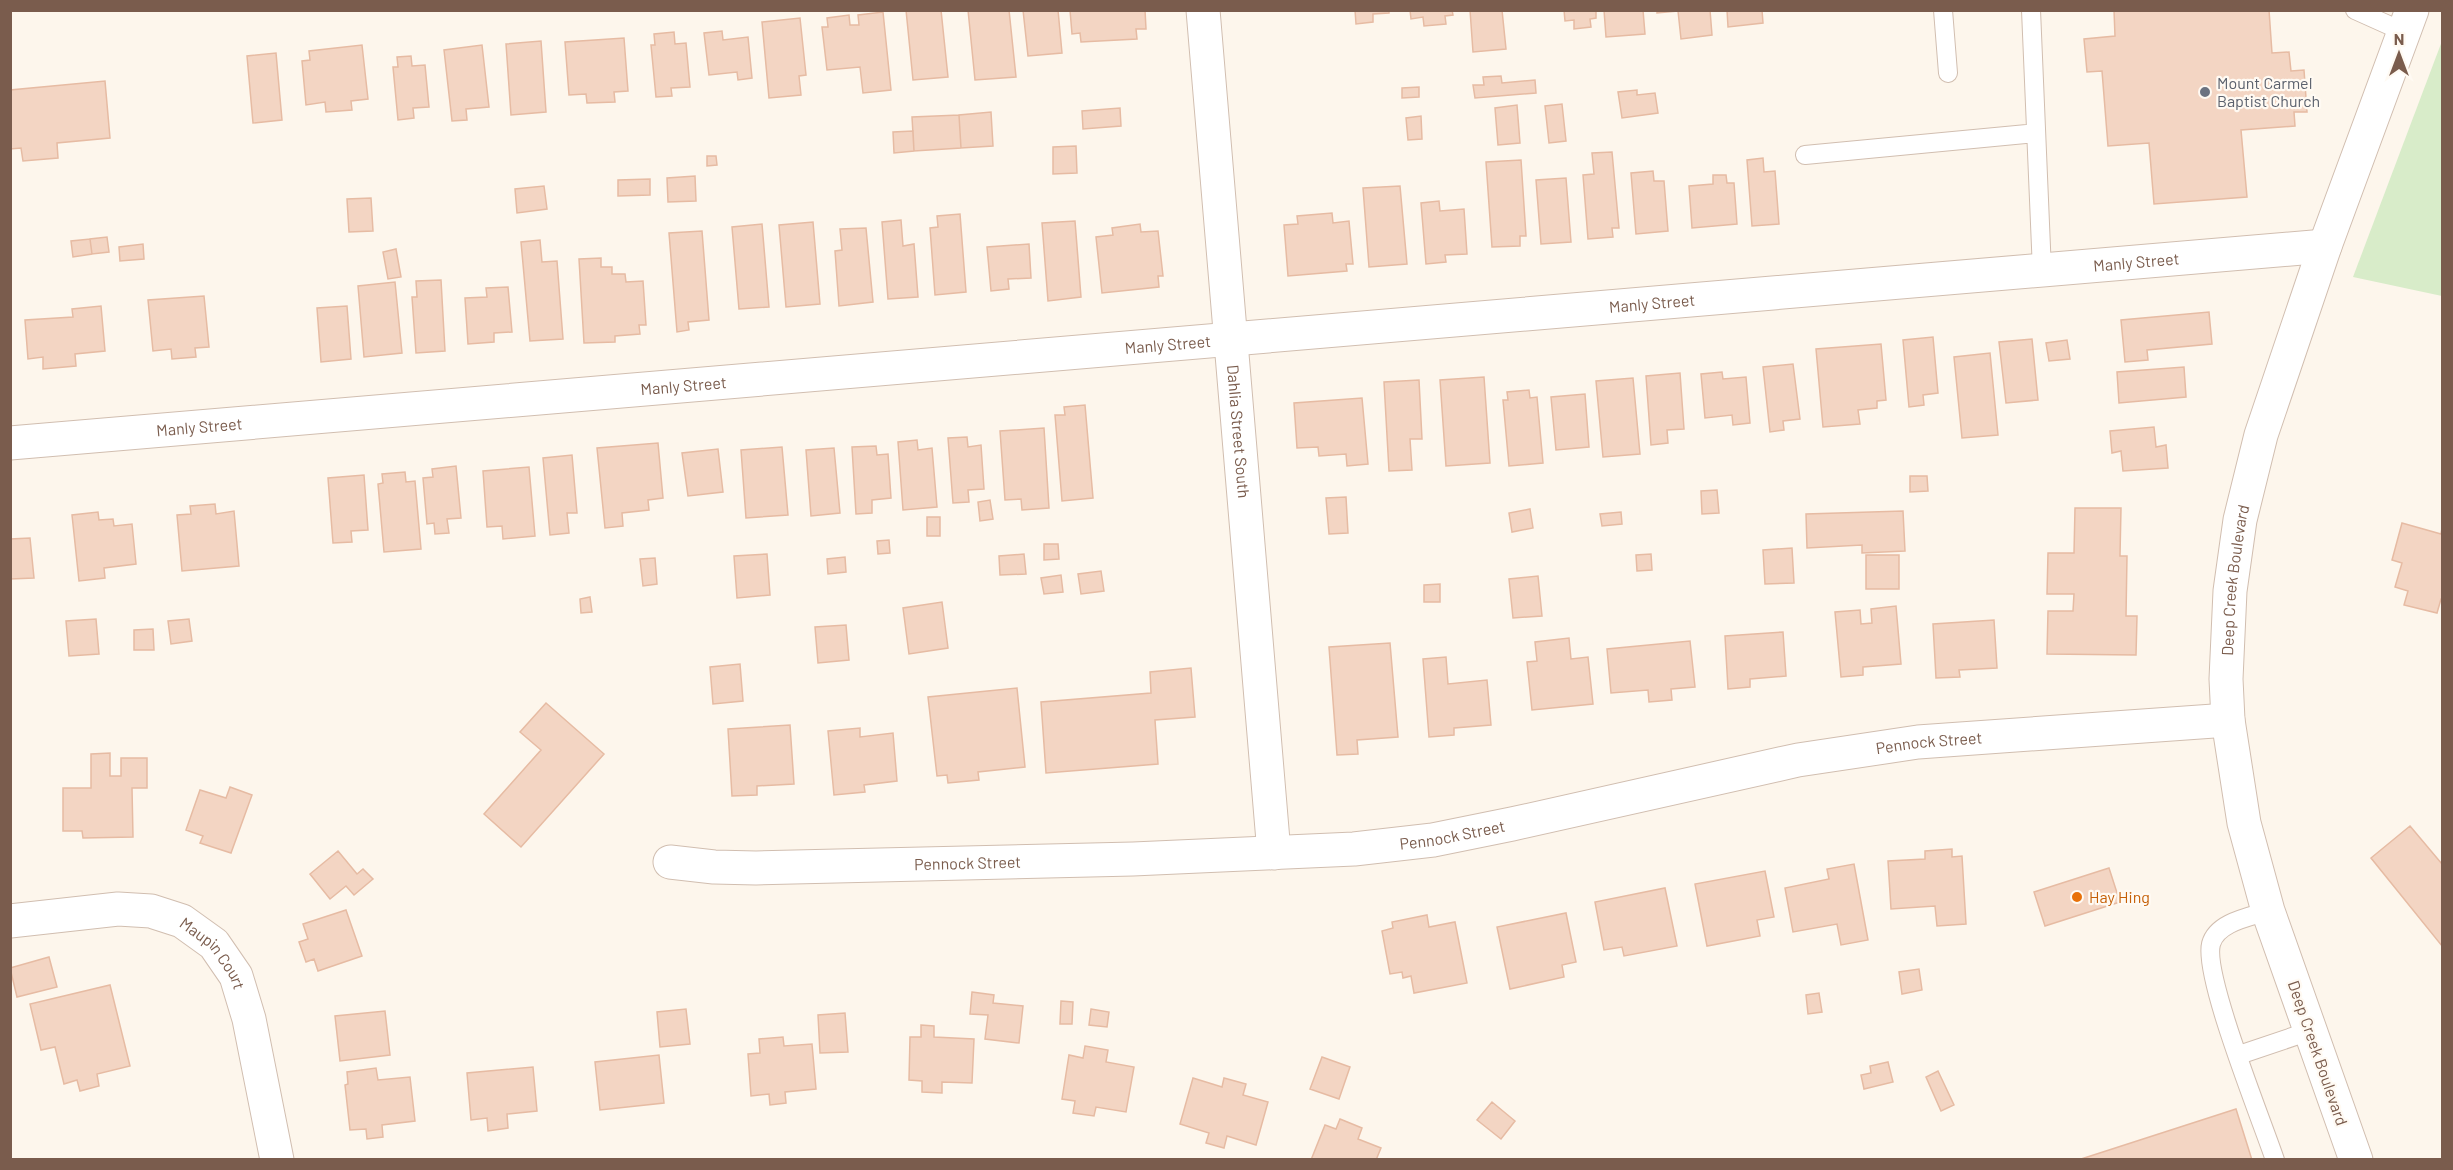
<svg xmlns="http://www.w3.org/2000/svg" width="2453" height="1170" viewBox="0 0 2453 1170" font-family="Barlow,sans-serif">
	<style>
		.green { fill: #d8ecc9 }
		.building { fill: #f3d5c3; stroke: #e6bba3; stroke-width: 1.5 }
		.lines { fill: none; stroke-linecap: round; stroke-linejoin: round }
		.service-casing { stroke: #d1beb0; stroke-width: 20 }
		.minor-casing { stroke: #d1beb0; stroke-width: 35 }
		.tertiary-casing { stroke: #d1beb0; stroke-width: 35 }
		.service { stroke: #fff; stroke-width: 18 }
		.minor { stroke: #fff; stroke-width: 33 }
		.tertiary { stroke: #fff; stroke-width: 33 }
		.worship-dot { fill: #6b7280; stroke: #fffaf3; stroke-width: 2 }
		.food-dot { fill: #e8710a; stroke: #fffaf3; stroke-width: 2 }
		.labels { text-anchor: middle; stroke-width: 4.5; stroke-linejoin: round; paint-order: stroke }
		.worship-label { font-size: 16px; fill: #5b616d; stroke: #fffaf3; text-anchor: start }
		.street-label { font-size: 16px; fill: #7a5c4d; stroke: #fffaf3 }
		.food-label { font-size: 16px; fill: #c56008; stroke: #fffaf3; text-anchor: start }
	</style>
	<rect width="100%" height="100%" fill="#fdf6ec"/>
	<path class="green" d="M2442 41V296L2353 277Z"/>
	<path class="building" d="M906 10H941L948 77 913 80Z
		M968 10H1009L1016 77 975 80Z
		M1023 10H1058L1062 53 1028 56Z
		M1070 10H1145L1146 29H1136L1137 39 1081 42 1080 33 1072 34Z
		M1355 10H1389V13L1373 14V22L1356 24Z
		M1410 10H1452L1453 15 1445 16 1446 24 1424 26 1423 17 1411 19Z
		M1470 10H1502L1506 49 1473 52Z
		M1564 10H1596V18L1590 19 1591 27 1574 29V20L1565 21Z
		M1604 10H1643L1645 34 1606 37Z
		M1657 10H1710L1712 35 1681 39 1678 11 1657 13Z
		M1727 10H1762L1763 23 1728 27Z
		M2114 10H2269L2272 53 2289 52 2291 71 2304 70 2307 112H2294L2295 126 2241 130 2247 197 2154 204 2149 143 2108 146 2102 71 2087 72 2084 39 2115 36Z
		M883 12 891 90 863 93 860 67 827 70 822 27H828L827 18 849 15 850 25H859L858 15Z
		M800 18 806 75 799 76 801 95 769 98 762 22Z
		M722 31 723 40 748 37 752 78 738 80 737 72 709 75 704 33Z
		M674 32 675 44 686 43 690 87 671 88 672 96 656 97 651 45H655L654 34Z
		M624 38 628 91 614 92 615 102 587 103 586 94 569 95 565 42Z
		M541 41 546 112 511 115 506 44Z
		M362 45 368 99 351 101 352 110 326 112 325 102 306 105 302 61 310 60 309 51Z
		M482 45 489 107 466 109 467 120 452 121 444 50Z
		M276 53 282 120 253 123 247 56Z
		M411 56 412 66 425 65 429 107 413 108 414 118 398 120 393 67H398L397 57Z
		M1501 76 1502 83 1535 80 1536 93 1475 98 1473 85H1484L1483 77Z
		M105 81 110 138 57 143 58 158 23 161 21 148 10 149V90Z
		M1419 87V97L1402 98V88Z
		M1637 90V95L1655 93 1658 113 1622 118 1618 92Z
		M1562 104 1566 141 1549 143 1545 106Z
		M1517 105 1520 143 1498 145 1495 108Z
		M1120 108 1121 126 1083 129 1082 111Z
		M991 112 993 146 961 148 959 115Z
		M959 115 961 148 914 151 912 117Z
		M1421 116 1422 139 1408 140 1406 118Z
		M913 131 914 151 894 153 893 132Z
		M1076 146 1077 173 1053 174V147Z
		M1612 152 1619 228H1612L1613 237 1588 239 1583 175 1594 174 1592 153Z
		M707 156H716L717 165 707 166Z
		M1763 158 1764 172 1775 171 1779 224 1752 226 1747 160Z
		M1521 160 1526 236H1520V246L1492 247 1486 162Z
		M1653 171 1654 181H1664L1668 231 1636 234 1631 173Z
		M1713 175H1726L1727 183H1734L1737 224 1692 228 1689 186 1713 184Z
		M695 176 696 201 668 202 667 178Z
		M1566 178 1571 242 1541 244 1536 180Z
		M650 179V195L618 196V180Z
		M544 186 547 209 517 213 515 189Z
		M1400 186 1407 264 1369 267 1363 188Z
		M371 198 373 231 349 232 347 199Z
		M1439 201 1440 211 1464 209 1467 254 1445 255 1446 262 1426 264 1421 203Z
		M1332 213 1333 223 1349 221 1353 264H1346L1347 271 1288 276 1284 225 1298 224 1297 216Z
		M960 214 966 292 935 295 930 228 938 227 937 216Z
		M901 220 903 246 914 244 918 297 888 299 882 222Z
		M1075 221 1081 297 1048 301 1042 223Z
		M813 222 820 304 786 307 779 225Z
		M762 224 769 307 739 309 732 227Z
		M1140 224 1141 232 1158 231 1163 276H1158L1159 287 1102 293 1096 237 1113 235 1112 228Z
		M866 228 873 302 839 306 835 251 842 250 840 229Z
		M702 231 709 320 688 322 689 330 677 332 669 233Z
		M107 237 109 252 92 254 90 239Z
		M90 239 92 254 73 257 71 241Z
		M540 240 542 262 557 261 563 339 530 341 521 242Z
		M143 244 144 259 120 261 119 247Z
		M1029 244 1031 278 1008 279 1009 289 991 291 987 247Z
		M396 249 401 277 388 279 383 252Z
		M601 258V267H612V274H625L626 282 643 281 646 325H639L640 334 615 336V342L584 343 579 259Z
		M441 280 445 351 416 353 412 297H417L416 281Z
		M395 282 402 353 364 357 358 286Z
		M508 287 512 332 494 333V342L468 344 465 298 487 297 486 288Z
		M204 296 209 347 195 348 196 357 172 359 171 349 153 351 148 300Z
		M101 306 105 351 75 354 76 366 43 369V357L28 359 25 320 73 317 72 309Z
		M347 306 351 359 321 362 317 308Z
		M2209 312 2212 344 2147 350 2148 360 2125 362 2121 320Z
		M1933 337 1938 393 1923 395 1924 405 1909 407 1903 340Z
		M2032 339 2038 400 2006 403 1999 342Z
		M2067 340 2070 359 2049 361 2046 343Z
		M1881 344 1886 400 1877 401V408L1858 410 1860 424 1823 427 1816 349Z
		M1990 353 1998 435 1962 438 1954 357Z
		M1793 364 1800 419 1783 421 1784 430 1770 432 1763 367Z
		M2184 367 2186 397 2119 403 2117 372Z
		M1722 372 1723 379 1746 377 1750 423 1733 425 1732 415 1705 418 1701 374Z
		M1680 373 1684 429 1667 430 1668 443 1651 445 1646 376Z
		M1484 377 1490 463 1446 466 1440 380Z
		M1633 378 1640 454 1603 457 1596 381Z
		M1419 380 1422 439H1410L1412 470 1389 471 1384 382Z
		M1529 390 1530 398 1537 397 1543 463 1509 466 1503 400H1508L1507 392Z
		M1585 394 1589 447 1556 450 1551 397Z
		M1362 398 1368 464 1347 466 1346 454 1319 456 1318 447 1297 448 1294 403Z
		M1085 405 1093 498 1062 501 1055 415H1065L1064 407Z
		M2154 427 2156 447 2166 445 2168 468 2123 471 2121 451 2112 453 2110 431Z
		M1044 428 1049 508 1022 510 1021 499 1005 500 1000 431Z
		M967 437 968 447 981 445 984 489 968 490 969 502 953 503 948 438Z
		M917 440 918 450 932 448 937 507 903 510 898 442Z
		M658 443 663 498 648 500 649 510 622 513 623 526 605 528 597 448Z
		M876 446 877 455 888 454 891 498 872 500V513L856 514 852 447Z
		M782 447 788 515 746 518 741 450Z
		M834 448 840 513 811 516 806 450Z
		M718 449 723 492 688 496 682 453Z
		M572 455 577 513H567L569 533 550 535 543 458Z
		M456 466 461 518 447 519 449 533 435 534 434 523 427 524 423 478 433 477 432 469Z
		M529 467 535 536 503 539 502 526 487 527 483 471Z
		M405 472 406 482 415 481 421 549 384 552 378 484 383 483 382 474Z
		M364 475 368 530 351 531 352 542 333 543 328 478Z
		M1910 476H1927L1928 491 1910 492Z
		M1717 490 1719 513 1702 514 1701 491Z
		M1346 497 1348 533 1329 534 1326 498Z
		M990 500 993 519 980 521 978 502Z
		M215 504 216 514 234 511 239 566 182 571 177 515 191 514 190 506Z
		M2075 508H2121L2120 556H2127L2126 616H2137L2136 655 2047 654 2048 611H2073L2074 594H2047L2048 553H2074Z
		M1530 509 1533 528 1512 532 1509 513Z
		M1903 511 1905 551 1862 553V545L1807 548 1806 514Z
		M98 512 99 520 113 519 114 526 132 524 136 564 104 568 105 578 79 581 72 515Z
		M1621 512 1622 524 1602 526 1600 514Z
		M927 517H940V536H927Z
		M2402 523 2441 534 2442 528V599H2441L2437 613 2404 605 2408 591 2395 587 2402 563 2392 560Z
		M30 538 34 578 10 579V539Z
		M889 540 890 553 878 554 877 541Z
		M1044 544H1058L1059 559 1044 560Z
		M1792 548 1794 583 1765 584 1763 550Z
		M767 554 770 595 737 598 734 556Z
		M1024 554 1026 574 1000 575 999 556Z
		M1651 554 1652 570 1637 571 1636 555Z
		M1866 555H1899V589H1866Z
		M845 557 846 572 828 574 827 559Z
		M655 558 657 584 643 586 640 559Z
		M1101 571 1104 591 1081 594 1078 574Z
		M1061 575 1063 592 1044 594 1041 578Z
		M1538 576 1542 616 1513 618 1509 579Z
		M1440 584V602H1424V585Z
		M590 597 592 612 581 613 580 599Z
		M942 602 948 648 909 654 903 608Z
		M1896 606 1901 664 1863 667V675L1841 677 1835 612 1860 610 1861 624 1872 623 1871 609Z
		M96 619 99 654 69 656 66 621Z
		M189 619 192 641 171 644 168 621Z
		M1994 620 1997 668 1959 670 1960 677 1936 678 1933 624Z
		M846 625 849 660 818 663 815 627Z
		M153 629 154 650H134V630Z
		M1783 632 1786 676 1750 679V687L1728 689 1725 636Z
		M1569 638 1571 659 1588 657 1593 704 1532 710 1527 662 1537 661 1535 642Z
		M1690 641 1695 687 1671 689 1672 700 1649 702 1648 690 1611 693 1607 649Z
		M1390 643 1398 737 1357 740 1358 754 1337 755 1329 647Z
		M1446 657 1448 684 1487 680 1491 725 1454 728V735L1429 737 1423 659Z
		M740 664 743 701 713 704 710 667Z
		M1191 668 1195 717 1155 720 1158 764 1046 773 1041 702 1151 693 1150 672Z
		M1017 688 1025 767 978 772 979 780 948 783 947 775 937 776 928 697Z
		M546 703 604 754 521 847 484 814 541 750 520 732Z
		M790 725 794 784 757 786V795L732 796 728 729Z
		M860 728V737L893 733 897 781 864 785 865 792 834 795 828 731Z
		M110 753V776H121V758H147V788H132L133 837 83 838 82 831H63V788H91V754Z
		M230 787 252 795 231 853 200 843 203 836 186 830 200 790 226 798Z
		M2410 826 2442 864V946L2371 858Z
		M1952 849V857L1962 856 1966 924 1937 926 1935 906 1891 909 1888 861 1925 859V851Z
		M338 851 357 874 363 869 373 879 354 895 346 886 330 899 310 874Z
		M1854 864 1868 940 1841 945 1837 924 1793 932 1785 888 1829 879 1827 869Z
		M2109 868 2120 902 2045 926 2034 892Z
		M1765 871 1774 917 1757 920 1760 936 1707 946 1695 884Z
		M1665 888 1677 946 1624 956 1622 947 1604 950 1595 902Z
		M346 910 362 956 318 971 314 959 306 962 299 942 308 939 303 924Z
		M1566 913 1576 962 1562 965 1564 977 1510 989 1497 927Z
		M1427 915 1429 927 1455 922 1467 983 1414 993 1411 976 1403 978 1402 972 1390 974 1382 931 1393 928 1392 922Z
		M49 957 57 987 17 997 10 968Z
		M1919 969 1922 990 1902 994 1899 972Z
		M110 985 130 1066 97 1074 99 1086 80 1091 77 1080 64 1084 55 1047 41 1050 30 1004Z
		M972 992 994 995 993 1003 1023 1006 1019 1043 985 1039 988 1015 970 1014Z
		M1819 993 1822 1012 1808 1014 1806 995Z
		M1061 1001 1073 1002 1072 1024H1060Z
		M686 1009 690 1044 660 1047 657 1012Z
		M1091 1009 1109 1012 1107 1027 1089 1025Z
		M385 1011 390 1055 340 1061 335 1016Z
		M845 1013 848 1052 820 1053 818 1015Z
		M921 1025 934 1026V1037L974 1039 972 1083 942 1082V1093L922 1092V1081L909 1080 910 1037H921Z
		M783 1037 784 1046 812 1044 816 1089 785 1092 786 1103 770 1105 769 1094 751 1096 748 1054 760 1053 759 1039Z
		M1085 1046 1108 1050 1106 1062 1134 1067 1126 1112 1096 1107 1094 1116 1073 1113 1075 1101 1062 1099 1069 1055 1083 1058Z
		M659 1055 664 1103 600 1110 595 1062Z
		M1322 1057 1350 1067 1339 1099 1310 1089Z
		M1888 1062 1893 1082 1864 1089 1861 1075 1871 1073 1870 1066Z
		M533 1067 537 1111 507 1114 508 1128 488 1131 487 1118 471 1120 467 1073Z
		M376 1068 378 1080 410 1077 415 1121 382 1125 383 1137 367 1139 366 1129 350 1130 345 1085 348 1084 347 1072Z
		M1938 1071 1954 1105 1941 1111 1926 1077Z
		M1193 1078 1222 1087 1224 1078 1246 1084 1243 1095 1268 1102 1256 1145 1227 1136 1224 1148 1206 1143 1209 1133 1180 1124Z
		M1492 1102 1515 1121 1501 1139 1477 1120Z
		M2236 1109 2252 1160H2078Z
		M1340 1119 1362 1128 1358 1139 1381 1148 1376 1160H1311L1325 1125 1336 1129Z"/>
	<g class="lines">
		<defs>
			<path id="service" d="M1943 10 1948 73
				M2031 10 2042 271
				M2355 10 2404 32
				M1805 155 2036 133
				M2268 911C2250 917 2217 922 2211 944 2203 976 2262 1121 2275 1160
				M2239 1055 2310 1031"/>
			<g id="minor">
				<path id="s1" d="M1203 10 1274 853"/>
				<path id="s2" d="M10 443 2325 246"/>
				<path id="s3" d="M670 862 714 867 756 868 1133 859 1354 849 1433 840 1512 824 1798 760 1918 742 2228 720"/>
				<path id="s4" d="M10 921 118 909 151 911 182 921 214 944 236 976 249 1019 277 1160"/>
			</g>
			<g id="tertiary">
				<path id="s5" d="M2356 1160 2268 911 2244 823 2228 720 2226 679 2230 591 2240 520 2261 435 2325 246 2412 10"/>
			</g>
		</defs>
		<use href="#service" class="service-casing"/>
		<use href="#minor" class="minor-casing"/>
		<use href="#tertiary" class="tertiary-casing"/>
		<use href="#service" class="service"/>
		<use href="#minor" class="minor"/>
		<use href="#tertiary" class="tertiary"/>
	</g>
	<circle class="worship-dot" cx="2205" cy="92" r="6"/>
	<circle class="food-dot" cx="2077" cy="897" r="6"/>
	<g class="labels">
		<g class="worship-label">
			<text x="2217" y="89">Mount Carmel<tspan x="2217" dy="18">Baptist Church</tspan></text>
		</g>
		<g class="street-label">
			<text dy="6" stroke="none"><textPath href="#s2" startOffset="2134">Manly Street</textPath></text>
			<text dy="6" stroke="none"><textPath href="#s2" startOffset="1648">Manly Street</textPath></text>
			<text dy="6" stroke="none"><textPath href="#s2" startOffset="1162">Manly Street</textPath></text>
			<text dy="6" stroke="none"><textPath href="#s2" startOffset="676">Manly Street</textPath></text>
			<text dy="6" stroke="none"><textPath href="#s2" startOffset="190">Manly Street</textPath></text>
			<text dy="6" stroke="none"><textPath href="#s1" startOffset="423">Dahlia Street South</textPath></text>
			<text dy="6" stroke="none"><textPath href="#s5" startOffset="600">Deep Creek Boulevard</textPath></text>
			<text dy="6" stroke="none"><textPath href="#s3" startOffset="1270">Pennock Street</textPath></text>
			<text dy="6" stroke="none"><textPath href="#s3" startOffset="784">Pennock Street</textPath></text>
			<text dy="6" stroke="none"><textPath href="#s3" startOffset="298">Pennock Street</textPath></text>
			<text dy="6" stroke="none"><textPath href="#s4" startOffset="220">Maupin Court</textPath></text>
			<text transform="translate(2318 1053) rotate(71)" y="6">Deep Creek Boulevard</text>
		</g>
		<g class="food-label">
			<text x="2089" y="903">Hay Hing</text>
		</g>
	</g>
	<rect width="2453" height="1170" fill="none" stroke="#7a5c4d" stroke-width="24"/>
	<g transform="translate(2399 54)" stroke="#fffaf3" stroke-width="4.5" paint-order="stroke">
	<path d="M0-4.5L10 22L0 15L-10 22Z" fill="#7a5c4d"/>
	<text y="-9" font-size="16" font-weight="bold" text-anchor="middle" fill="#7a5c4d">N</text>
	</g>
</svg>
